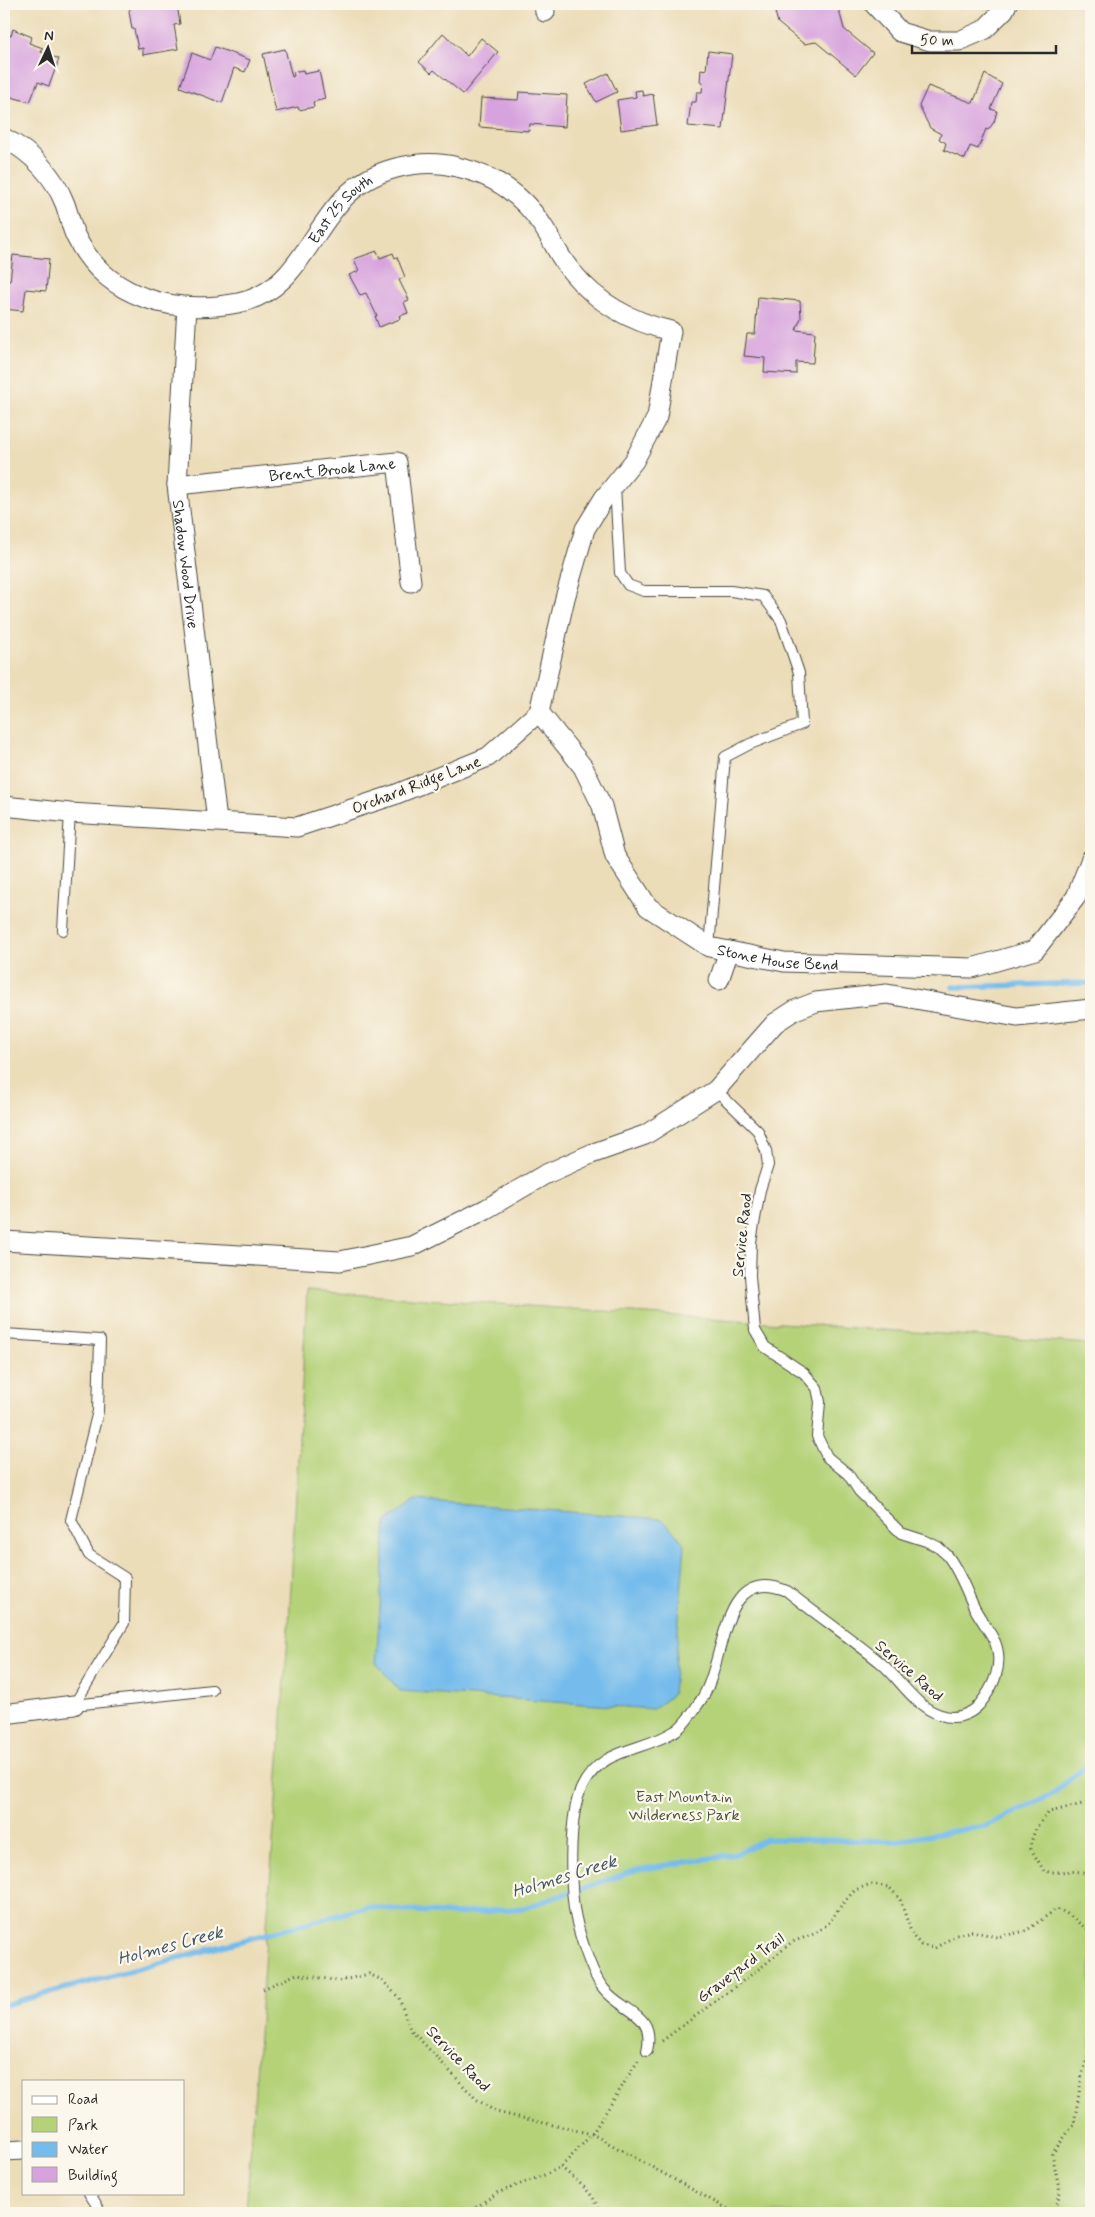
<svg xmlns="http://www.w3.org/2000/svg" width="1095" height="2217" viewBox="0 0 1095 2217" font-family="Mynerve,sans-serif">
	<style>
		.green { fill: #b5d279; stroke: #707e52 }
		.water { fill: #74bcec; stroke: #50748c }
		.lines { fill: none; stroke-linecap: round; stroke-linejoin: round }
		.stream { stroke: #74bcec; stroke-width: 5.5 }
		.building { fill: #d7a3de }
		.service-casing { stroke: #484640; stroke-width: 12 }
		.minor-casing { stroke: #484640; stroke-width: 21 }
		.path { stroke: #484640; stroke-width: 3; stroke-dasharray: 1 4; stroke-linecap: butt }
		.service { stroke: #fff; stroke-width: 10 }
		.minor { stroke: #fff; stroke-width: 19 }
		.labels { text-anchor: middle; stroke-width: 4.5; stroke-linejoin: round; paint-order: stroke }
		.street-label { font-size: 16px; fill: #2b2b2b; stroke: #fbf7ec }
		.park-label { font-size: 16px; fill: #4e553e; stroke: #fbf7ec }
		.water-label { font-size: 18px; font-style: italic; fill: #415665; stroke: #fbf7ec }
	</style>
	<rect width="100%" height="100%" fill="#fbf7ec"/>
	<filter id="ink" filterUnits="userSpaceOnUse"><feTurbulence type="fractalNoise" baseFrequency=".02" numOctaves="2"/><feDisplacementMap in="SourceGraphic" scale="10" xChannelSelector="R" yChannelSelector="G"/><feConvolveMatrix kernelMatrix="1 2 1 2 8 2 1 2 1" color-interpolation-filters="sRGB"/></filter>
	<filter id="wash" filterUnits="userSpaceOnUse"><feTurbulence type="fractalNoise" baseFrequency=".0096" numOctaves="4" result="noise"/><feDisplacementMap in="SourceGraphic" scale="20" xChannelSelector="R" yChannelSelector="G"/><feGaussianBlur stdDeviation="1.12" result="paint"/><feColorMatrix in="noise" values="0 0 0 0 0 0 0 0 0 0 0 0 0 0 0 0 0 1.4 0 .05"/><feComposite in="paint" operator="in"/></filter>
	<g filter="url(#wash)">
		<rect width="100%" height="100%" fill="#ecddb9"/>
		<path class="green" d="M307 1291 1091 1344V2213H246L289 1623Z"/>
		<path class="water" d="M415 1500 662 1519 685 1544 673 1694 653 1709 400 1691 376 1663 386 1522Z"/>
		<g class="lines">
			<path class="stream" d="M953 987 1091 983
				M4 2005 367 1907 455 1914 524 1908 637 1870 736 1854 766 1839 895 1841 986 1826 1051 1795 1091 1762"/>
		</g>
		<g id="blocks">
			<path class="building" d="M133 4H177L180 24 174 25 178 49 143 55V48L138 49 134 29H132L129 11Z
				M778 4H842L843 9 839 10 844 29 873 53 856 75 816 42 804 44 778 23 775 12Z
				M13 29 32 37 29 43 43 48 41 52 59 59 49 86 38 82 30 102 7 96 10 89 4 87V33L11 36Z
				M443 33 467 56 481 38 498 52 463 94 434 70 431 73 419 62Z
				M215 47 250 60 245 72 234 68 222 103 180 87 192 53 210 60Z
				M285 49 292 77 294 76 293 72 303 70 304 74 319 71 325 99 313 102 314 107 299 110 298 107 276 112 263 54Z
				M708 51 732 54 723 129 688 126 691 102H696L697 92H702L703 82H700L701 69 706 70Z
				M608 73 617 92 596 102 586 84Z
				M985 74 1002 84 991 109 997 111 994 122 988 130 986 129 978 149 970 146 965 159 944 150 946 143 939 139 941 134 930 128 919 106 928 86 973 103Z
				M642 90 643 96 653 94 657 125 621 130 617 100 636 97 635 91Z
				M519 92 567 95 565 127 530 124 529 131 479 127 481 98 518 100Z
				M377 251 380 258 393 253 395 258 397 257 405 277 399 280 409 300 404 302 408 313 399 316 400 319 379 327 375 316H377L366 293 360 295 349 275 359 271 354 259Z
				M13 255 49 259 46 291 26 289 23 311 4 309V280L10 281Z
				M758 297 800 301 801 318 796 330 815 332 813 363 796 362V374L764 372 765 358 744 356 747 334H755Z"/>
		</g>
	</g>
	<g filter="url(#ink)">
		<use href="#blocks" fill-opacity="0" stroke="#484640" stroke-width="1"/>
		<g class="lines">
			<defs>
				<path id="service" d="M615 486 620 573 628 585 644 591H731L763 596 781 620 799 673 802 724 750 744 725 757 709 947
					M63 930 70 813
					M4 1334 100 1340 98 1411 71 1520 89 1555 125 1578 124 1623 74 1705
					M74 1705 212 1690
					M647 2051C656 2012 623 2013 604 1989 591 1974 577 1928 574 1908 570 1878 569 1816 581 1789 601 1746 641 1753 675 1731 685 1725 694 1710 701 1700 727 1661 719 1563 787 1591 818 1616 851 1638 881 1663 901 1680 915 1707 941 1715 955 1720 970 1715 979 1705 994 1687 1004 1664 995 1642 989 1629 979 1618 973 1605 965 1588 959 1570 947 1555L938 1547 926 1541 901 1533 859 1491 848 1474 827 1457 817 1436 820 1402 817 1388 804 1373 765 1347 755 1330 750 1276 751 1242 760 1190 768 1165 766 1151 758 1131 716 1090
					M89 2193 98 2207 99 2213"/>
				<g id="minor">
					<path d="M544 4 545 12"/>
					<path d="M874 4 900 32 930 41H959L984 30 1004 10 1007 4"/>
					<path id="s1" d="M4 138C31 152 54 175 65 204 69 215 71 227 76 237 107 299 174 315 238 303 295 292 308 235 344 198 358 183 377 173 396 168 416 163 438 162 457 167 494 175 524 196 544 228 554 243 560 259 572 272 598 304 632 322 671 331L657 417 634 461 604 498 585 529 565 598 539 712 488 757 394 795 297 827 70 813 4 806"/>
					<path id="s2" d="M187 306 177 485 217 821"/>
					<path id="s3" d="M177 485 397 462 411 582"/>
					<path id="s4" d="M539 712 583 767 602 806 615 856 648 907 709 947 784 962 972 968 1035 950 1076 897 1091 859"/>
					<path d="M719 980 729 951"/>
					<path d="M4 1241 340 1261 412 1246 486 1209 544 1175 591 1154 645 1135 716 1090 775 1023 795 1010 816 1002 887 994 1017 1017 1091 1009"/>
					<path d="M4 1714 74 1705"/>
					<path d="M4 2151 24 2150"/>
				</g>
			</defs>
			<use href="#service" class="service-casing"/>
			<use href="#minor" class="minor-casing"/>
			<path class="path" d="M1091 1802 1049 1812 1036 1828 1031 1842V1849L1044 1871C1059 1875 1080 1866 1091 1878
				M263 1989 297 1974 339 1981 369 1974 382 1980 399 1998 410 2029 476 2099 496 2112 592 2134 735 2213
				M662 2041 764 1965 792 1942 814 1934 828 1924 843 1903 855 1890 871 1884 889 1887 900 1899 912 1935 921 1945 935 1948 957 1935 972 1931 997 1937 1026 1931 1056 1909C1070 1912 1078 1925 1091 1931
				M561 2167C575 2180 597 2194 599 2213
				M468 2213 497 2193 547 2174 561 2167 592 2134 638 2061
				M1055 2213 1060 2192 1052 2154 1074 2124 1082 2075 1091 2046"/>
			<use href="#service" class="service"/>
			<use href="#minor" class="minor"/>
		</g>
	</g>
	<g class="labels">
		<g class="street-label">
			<text dy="6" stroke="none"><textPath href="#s1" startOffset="458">East 25 South</textPath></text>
			<text dy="6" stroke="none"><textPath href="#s3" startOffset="156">Brent Brook Lane</textPath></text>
			<text dy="6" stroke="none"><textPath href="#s2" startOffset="259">Shadow Wood Drive</textPath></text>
			<text transform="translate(416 784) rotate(-21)" y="6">Orchard Ridge Lane</text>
			<text dy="6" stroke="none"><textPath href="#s4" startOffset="369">Stone House Bend</textPath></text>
			<text transform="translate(741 1235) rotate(-84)" y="6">Service Raod</text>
			<text transform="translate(910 1670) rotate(41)" y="6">Service Raod</text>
			<text transform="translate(740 1967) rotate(-37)" y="6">Graveyard Trail</text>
			<text transform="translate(459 2058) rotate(46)" y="6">Service Raod</text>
		</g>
		<g class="park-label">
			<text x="684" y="1802">East Mountain<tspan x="684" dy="18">Wilderness Park</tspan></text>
		</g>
		<g class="water-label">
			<text transform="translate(564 1876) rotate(-17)" y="6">Holmes Creek</text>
			<text transform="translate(170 1945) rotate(-15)" y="6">Holmes Creek</text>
		</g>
	</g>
	<rect width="1095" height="2217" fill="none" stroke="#fbf7ec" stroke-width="20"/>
	<rect x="22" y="2080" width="162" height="115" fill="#fbf7ec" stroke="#a8a59f"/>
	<rect x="32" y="2096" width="25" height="8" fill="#ffffff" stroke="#a8a59f"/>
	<text x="68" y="2104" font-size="15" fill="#2b2b2b">Road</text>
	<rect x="32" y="2117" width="25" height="15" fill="#b5d279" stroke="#a8a59f"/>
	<text x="68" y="2130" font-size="15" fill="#2b2b2b">Park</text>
	<rect x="32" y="2142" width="25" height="15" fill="#74bcec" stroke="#a8a59f"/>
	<text x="68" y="2154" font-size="15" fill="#2b2b2b">Water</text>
	<rect x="32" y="2167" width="25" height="15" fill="#d7a3de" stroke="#a8a59f"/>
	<text x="68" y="2180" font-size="15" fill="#2b2b2b">Building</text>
	<g transform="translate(48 48) rotate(4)" stroke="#fbf7ec" stroke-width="4" paint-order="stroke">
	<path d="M0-4L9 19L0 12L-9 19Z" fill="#2b2b2b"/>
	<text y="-8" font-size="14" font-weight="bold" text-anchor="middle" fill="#2b2b2b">N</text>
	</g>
	<path d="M912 45v8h144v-8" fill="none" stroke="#2b2b2b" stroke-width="2.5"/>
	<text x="920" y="45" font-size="15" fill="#2b2b2b" stroke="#fbf7ec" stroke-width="4" paint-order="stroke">50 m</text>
</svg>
